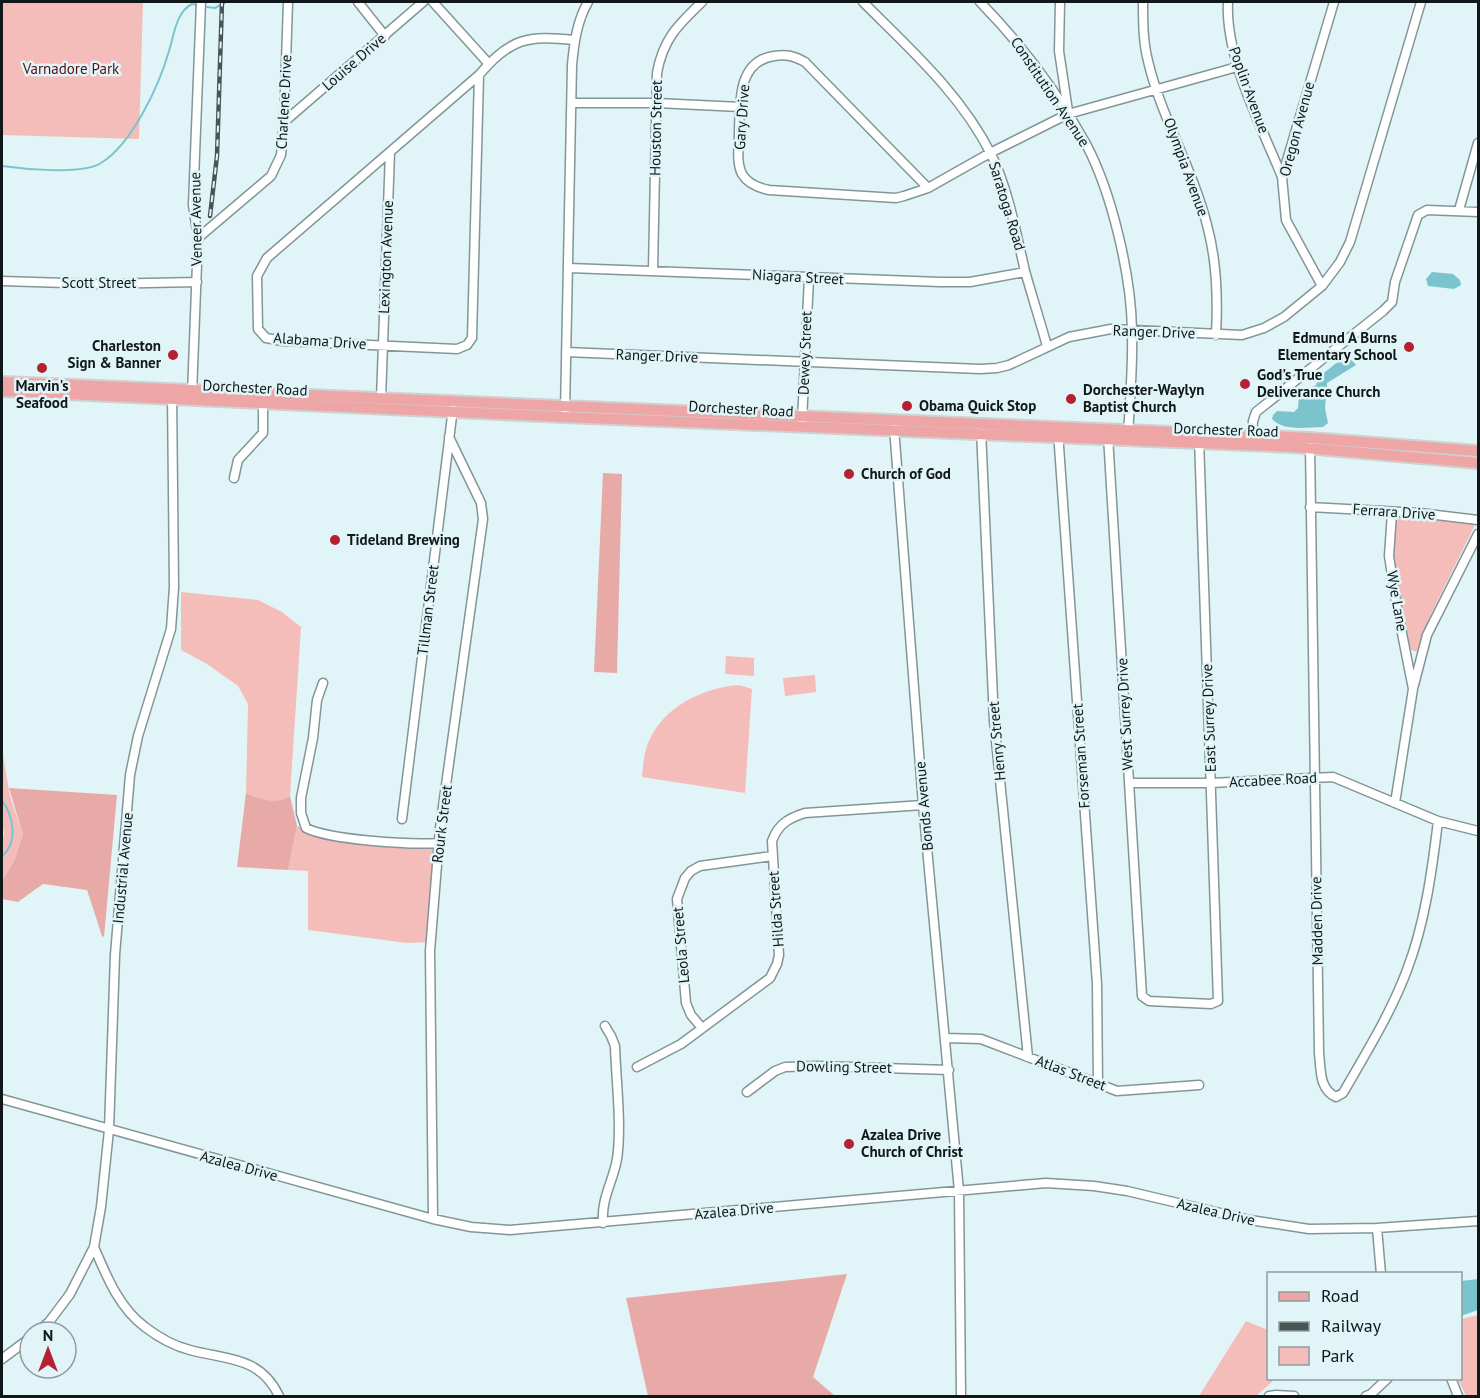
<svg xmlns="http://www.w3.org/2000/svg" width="1480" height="1398" viewBox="0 0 1480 1398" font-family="'PT Sans',sans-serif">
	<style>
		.green { fill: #f4bdba }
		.forest { fill: #e8aaa7 }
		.water { fill: #7bc4cd }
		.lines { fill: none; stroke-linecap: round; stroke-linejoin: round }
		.stream { stroke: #7bc4cd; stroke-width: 2 }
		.minor-casing { stroke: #839598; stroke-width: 11 }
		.major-casing { stroke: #cfd1d1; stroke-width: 14 }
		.minor { stroke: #fff; stroke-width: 8 }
		.major { stroke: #eea5a6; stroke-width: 10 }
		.rail-casing { stroke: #495455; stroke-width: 4.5 }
		.rail { stroke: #e1f5f8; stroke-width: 2; stroke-dasharray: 7; stroke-linecap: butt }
		.poi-dot { fill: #b32132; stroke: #e1f5f8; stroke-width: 2 }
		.labels { text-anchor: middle; stroke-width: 5; stroke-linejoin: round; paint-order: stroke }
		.street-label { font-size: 15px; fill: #111819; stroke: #e1f5f8 }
		.park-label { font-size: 15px; fill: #560e15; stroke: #e1f5f8 }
		.poi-label { font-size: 15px; font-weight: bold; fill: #111819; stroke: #e1f5f8; text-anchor: start }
	</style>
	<rect width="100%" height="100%" fill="#e1f5f8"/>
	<path class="green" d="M2 2H143L139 139 2 135Z
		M1404 516 1469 520 1474 523V527L1431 614 1418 652 1408 649 1392 555 1394 521Z
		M181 592 258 600 282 612 301 627 290 796C277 805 259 799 246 793L248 704 238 686 207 664 181 650Z
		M726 656 754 658V676L725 674Z
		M815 675 816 692 785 696 783 678Z
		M739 685 752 689 745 793 642 777C643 769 643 761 645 753 655 711 699 688 739 685Z
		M2 749 10 796 23 835 14 861 2 881V838L4 835 2 816Z
		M297 826 316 832 439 843 431 942 407 943 308 930V871L288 870Z
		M1478 1315V1396H1466L1458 1379 1460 1378 1461 1319Z
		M1246 1321 1268 1330V1378L1273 1379 1272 1382 1256 1396H1199Z"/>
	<path class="forest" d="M603 473 622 474 617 673 594 672Z
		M9 788 117 795 104 937 102 936 87 890 43 884 18 902 2 899V881L14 861 23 835Z
		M246 793C259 799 277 805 290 796L297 826 288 870 237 867Z
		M847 1274 813 1377 835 1396H648L626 1298Z"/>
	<path class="water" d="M1432 272 1453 274 1460 280 1461 285 1454 289 1428 286 1426 279Z
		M1347 357 1350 358 1356 365 1327 383 1325 408 1328 423 1323 427C1307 427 1284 432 1272 419L1273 415 1277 411 1294 412 1298 408 1299 393 1316 385 1319 377 1335 364Z
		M1478 1279V1310L1461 1316V1281Z"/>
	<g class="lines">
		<path class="stream" d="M207 7 215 8 226 2
			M2 166C23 169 83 175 101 163 132 144 159 86 169 51 174 35 176 12 192 4L197 5
			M2 800C13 816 19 842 2 856"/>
		<defs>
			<path id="minor" d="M358 2 385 36
				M433 2 489 64
				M863 2C910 49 962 95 992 156 1009 192 1016 233 1025 271 1032 296 1040 321 1047 346
				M980 2C1021 44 1058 93 1086 144 1112 193 1131 275 1132 330 1133 365 1130 401 1128 435
				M1060 2 1059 51 1068 111
				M1143 2C1143 21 1143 42 1148 61 1161 117 1193 169 1207 225 1217 261 1218 298 1216 335
				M1228 2C1225 58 1261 125 1282 177
				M479 75 267 258 257 276 258 329 266 338 283 341 457 349 467 345 472 338 479 75C510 38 528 35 574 40
				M573 103H657L740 107
				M284 122 423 2
				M928 188 805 62C794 56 787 54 774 56 737 61 740 104 739 133 739 146 736 162 742 174 748 184 759 188 769 190L896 198 904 196 928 188 990 153 1068 114 1237 67
				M1459 210 1478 143
				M198 238 271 176 281 155 284 122 288 2
				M569 268 940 282H970L1025 272
				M653 270 657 73C663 39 678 25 702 2
				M2 281 98 284 197 282
				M1322 286 1286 220 1282 177 1334 2
				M566 352 980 369 997 368 1009 365 1069 337 1111 329 1242 335 1264 328 1284 317 1322 286 1340 262 1350 242 1421 2
				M192 394 198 238 193 205 201 2
				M381 399 390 152
				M565 411 572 65C574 43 577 21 588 2
				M802 421 809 278
				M894 427 923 805 959 1191 961 1396
				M981 430 994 721 1028 1057
				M1058 432 1097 984 1098 1084
				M1108 436 1142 996 1149 1001 1211 1004 1218 1001 1199 438
				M1252 439 1253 421 1256 412 1383 311 1392 302 1395 282 1418 215 1427 210 1478 212
				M1310 445 1319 1053C1321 1070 1319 1089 1336 1097L1343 1093C1366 1053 1391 1013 1407 970 1425 923 1432 871 1438 821
				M234 478 238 460 263 433V398
				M1310 507 1420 513 1478 520
				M1392 513 1389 556 1397 608 1413 689 1395 803
				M323 683 317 700 313 738 301 798V813L306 828C330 840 410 845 439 843
				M1414 685 1427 635 1478 534
				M1129 783H1211L1333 777 1438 821 1478 831
				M402 819 453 408
				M702 1028 691 1015 686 1003 677 899 685 878 691 871 700 866 772 856
				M946 1038 981 1039 1117 1091 1199 1085
				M637 1067 681 1044 770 978 777 964 779 955 772 841C778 824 789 818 805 813L923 805
				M747 1092 775 1071 785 1067 817 1066 949 1070
				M2 1099 433 1219 471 1227 510 1230 1046 1183 1094 1186 1127 1191 1250 1220 1309 1229 1377 1228 1478 1221
				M433 1219 430 951 440 828 483 519 481 503 449 437
				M603 1223C601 1198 613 1182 617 1159 622 1125 616 1081 615 1046L611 1036 605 1026
				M1377 1228 1381 1274
				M94 1247C106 1275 119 1308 145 1327 158 1337 174 1346 190 1350 227 1360 260 1356 279 1396
				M37 1332 49 1322 70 1294 94 1247 101 1207 109 1130 115 955 130 775 138 736 171 629 174 587 172 393
				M2 1359 30 1338
				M1451 1378 1458 1396
				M1269 1396 1276 1395 1294 1396
				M1366 1396 1371 1394 1388 1378"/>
			<path id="major" d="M2 382 1310 438 1478 451
				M2 391 565 417 1294 447 1478 463"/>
		</defs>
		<use href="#minor" class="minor-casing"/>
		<use href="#major" class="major-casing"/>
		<use href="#minor" class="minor"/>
		<use href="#major" class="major"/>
		<defs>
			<path id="rail" d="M210 216 217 156 222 2"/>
		</defs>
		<use href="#rail" class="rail-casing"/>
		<use href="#rail" class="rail"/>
	</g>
	<g class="poi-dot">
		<circle cx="1409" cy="347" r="6"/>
		<circle cx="173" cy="355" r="6"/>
		<circle cx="42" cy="368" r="6"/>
		<circle cx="1245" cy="384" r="6"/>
		<circle cx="1071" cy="399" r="6"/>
		<circle cx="907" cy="406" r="6"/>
		<circle cx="849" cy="474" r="6"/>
		<circle cx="335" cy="540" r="6"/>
		<circle cx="849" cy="1144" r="6"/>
	</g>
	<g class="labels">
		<g class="street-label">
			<text transform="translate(354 62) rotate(-41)" y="5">Louise Drive</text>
			<text transform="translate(1249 90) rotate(70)" y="5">Poplin Avenue</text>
			<text transform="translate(1050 92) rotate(56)" y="5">Constitution Avenue</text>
			<text transform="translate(284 102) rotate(-87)" y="5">Charlene Drive</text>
			<text transform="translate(742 117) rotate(-86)" y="5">Gary Drive</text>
			<text transform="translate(656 128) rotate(-89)" y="5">Houston Street</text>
			<text transform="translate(1297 129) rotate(-75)" y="5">Oregon Avenue</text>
			<text transform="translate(1186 167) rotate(70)" y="5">Olympia Avenue</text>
			<text transform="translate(1007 206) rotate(73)" y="5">Saratoga Road</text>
			<text transform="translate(196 219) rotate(-91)" y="5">Veneer Avenue</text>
			<text transform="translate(386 257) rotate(-88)" y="5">Lexington Avenue</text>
			<text transform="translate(798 277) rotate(3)" y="5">Niagara Street</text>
			<text x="99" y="288">Scott Street</text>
			<text transform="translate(1154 332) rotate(2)" y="5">Ranger Drive</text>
			<text transform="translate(320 341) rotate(4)" y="5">Alabama Drive</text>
			<text transform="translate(805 353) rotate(-88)" y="5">Dewey Street</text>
			<text transform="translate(657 356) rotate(2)" y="5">Ranger Drive</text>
			<text transform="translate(255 388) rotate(3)" y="5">Dorchester Road</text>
			<text transform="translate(741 409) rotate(3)" y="5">Dorchester Road</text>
			<text transform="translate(1226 430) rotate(2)" y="5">Dorchester Road</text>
			<text transform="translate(1394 512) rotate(4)" y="5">Ferrara Drive</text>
			<text transform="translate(1397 601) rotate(80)" y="5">Wye Lane</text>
			<text transform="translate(428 610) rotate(-83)" y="5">Tillman Street</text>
			<text transform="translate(1125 714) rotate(-93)" y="5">West Surrey Drive</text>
			<text transform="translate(1209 718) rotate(-92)" y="5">East Surrey Drive</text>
			<text transform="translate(997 741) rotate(-95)" y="5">Henry Street</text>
			<text transform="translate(1081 756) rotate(-94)" y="5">Forseman Street</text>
			<text transform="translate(1273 780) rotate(-3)" y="5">Accabee Road</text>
			<text transform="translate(924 806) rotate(-95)" y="5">Bonds Avenue</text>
			<text transform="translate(442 824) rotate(-83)" y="5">Rourk Street</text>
			<text transform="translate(123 868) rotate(-85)" y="5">Industrial Avenue</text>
			<text transform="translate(776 909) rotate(-94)" y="5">Hilda Street</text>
			<text transform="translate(1317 921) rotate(-91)" y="5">Madden Drive</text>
			<text transform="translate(681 945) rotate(-95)" y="5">Leola Street</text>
			<text transform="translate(844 1067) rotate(1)" y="5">Dowling Street</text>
			<text transform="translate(1071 1073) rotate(21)" y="5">Atlas Street</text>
			<text transform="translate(239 1166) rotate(15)" y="5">Azalea Drive</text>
			<text transform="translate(734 1211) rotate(-5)" y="5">Azalea Drive</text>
			<text transform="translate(1216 1212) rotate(13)" y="5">Azalea Drive</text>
		</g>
		<g class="park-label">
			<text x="71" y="74">Varnadore Park</text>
		</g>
		<g class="poi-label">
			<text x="1397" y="343" text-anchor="end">Edmund A Burns<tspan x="1397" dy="17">Elementary School</tspan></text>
			<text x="161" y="351" text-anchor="end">Charleston<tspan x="161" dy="17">Sign &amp; Banner</tspan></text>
			<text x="1257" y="380">God's True<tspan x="1257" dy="17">Deliverance Church</tspan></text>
			<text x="42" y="391" text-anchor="middle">Marvin's<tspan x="42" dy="17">Seafood</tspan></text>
			<text x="1083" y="395">Dorchester-Waylyn<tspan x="1083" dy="17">Baptist Church</tspan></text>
			<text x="919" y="411">Obama Quick Stop</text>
			<text x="861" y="479">Church of God</text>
			<text x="347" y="545">Tideland Brewing</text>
			<text x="861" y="1140">Azalea Drive<tspan x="861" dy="17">Church of Christ</tspan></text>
		</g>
	</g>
	<rect width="1480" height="1398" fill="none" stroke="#111819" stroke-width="6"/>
	<rect x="1267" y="1272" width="195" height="108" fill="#e1f5f8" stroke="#8e9d9f" stroke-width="1.5"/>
	<rect x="1279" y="1292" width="30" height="9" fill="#eea5a6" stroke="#8e9d9f" stroke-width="1.5"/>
	<text x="1321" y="1302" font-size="18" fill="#111819">Road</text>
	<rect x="1279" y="1322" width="30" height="9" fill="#495455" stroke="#8e9d9f" stroke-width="1.5"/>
	<text x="1321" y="1332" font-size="18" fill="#111819">Railway</text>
	<rect x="1279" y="1347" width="30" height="18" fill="#f4bdba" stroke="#8e9d9f" stroke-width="1.5"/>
	<text x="1321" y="1362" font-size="18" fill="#111819">Park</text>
	<g transform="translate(48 1350)"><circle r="28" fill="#e1f5f8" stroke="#8e9d9f" stroke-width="1.5"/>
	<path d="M0-4.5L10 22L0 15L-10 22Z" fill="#b32132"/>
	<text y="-9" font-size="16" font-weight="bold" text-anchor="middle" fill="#111819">N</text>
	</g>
</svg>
